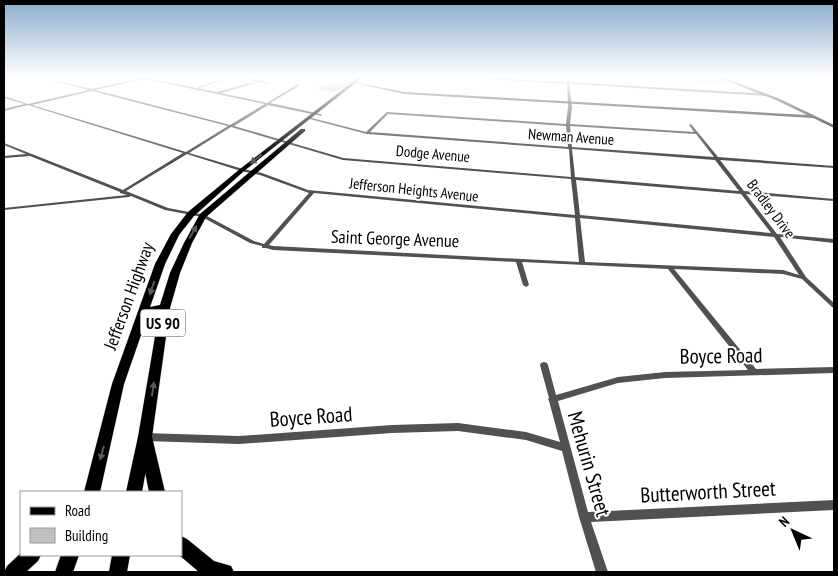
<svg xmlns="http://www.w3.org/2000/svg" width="838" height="576" viewBox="0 0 838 576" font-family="'PT Sans Narrow',sans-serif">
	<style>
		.green { fill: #d8d8d8 }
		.building { fill: #c0c0c0 }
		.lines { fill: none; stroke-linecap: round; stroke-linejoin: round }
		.primary-casing { stroke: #dbdbdb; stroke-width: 1 }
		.trunk-casing { stroke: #dbdbdb; stroke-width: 1 }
		.minor { fill: #515151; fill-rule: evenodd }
		.secondary { fill: #1e1e1e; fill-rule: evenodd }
		.primary { fill: #000; fill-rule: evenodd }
		.trunk { fill: #000; fill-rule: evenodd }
		.oneway { fill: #595959 }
		.labels { text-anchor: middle; stroke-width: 4; stroke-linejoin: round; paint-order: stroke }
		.far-street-label { font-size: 15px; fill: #000; stroke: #fff }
		.shield { fill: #fff; stroke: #4c4c4c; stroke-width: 1 }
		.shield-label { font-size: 16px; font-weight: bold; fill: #000 }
		.street-label { font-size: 18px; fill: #000; stroke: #fff }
		.near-street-label { font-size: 21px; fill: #000; stroke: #fff }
	</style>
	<rect width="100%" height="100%" fill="#fff"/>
	<path class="green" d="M604 77H718L741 85Z"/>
	<path class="building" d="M340 82 348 83 340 90 332 92 315 88Z"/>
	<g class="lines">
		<defs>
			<path id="primary" d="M359 77H363L244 171 194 216 179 235 165 264 150 307 160 305 170 273 184 243 200 214 301 129H305V131L206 217 192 243 180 273 170 308 152 437 142 492H126L138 437 159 313 148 315 124 384 100 492H84L112 384 155 264 171 234 188 212 240 169Z
				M61 555H79L73 572H55Z
				M112 555H130L127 572H109Z"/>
			<path id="trunk" d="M145 431 150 433 152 437 165 492H149L138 437 140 433Z
				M181 536 187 539 214 561 231 566 234 572H199L179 555H181Z
				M21 553V555H41L38 561 26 572H4L7 566Z"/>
		</defs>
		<use href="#primary" class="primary-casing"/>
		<use href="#trunk" class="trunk-casing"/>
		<path class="minor" d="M38 77H40L92 89 141 78 139 77H142L217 92 256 81H250V79L260 80 269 83 268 84 260 82 221 93 267 103 298 84 299 86 270 103 321 114 322 116 268 105 234 126 343 158 571 177 569 149 367 134 306 118 308 117 366 132 387 112 566 124 568 107 567 84 470 78 469 77 567 82V77H569V82L769 94 768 96 569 84 572 107 570 124 694 132 689 125 691 124 718 157 834 166V168L720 160 744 191 834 199V201L746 194 777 234 834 239V243L780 237 806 277 834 303V308L832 307 802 279 783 274 674 269 756 369 834 367V373L665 378 618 383 558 401 588 512 834 500V510L591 522 608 572H596L579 517 562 451 526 440 458 431 392 433 239 444 145 441 142 440 141 437 142 434 145 433 239 436 392 425 458 423 526 432 560 442 549 401 548 399 549 398 540 365 541 363 544 362 547 363 548 365 556 395 618 377 665 372 748 370 668 269 522 262 529 285 526 287 523 285 516 262 273 250 266 248H262V246L250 243 202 217 165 210 131 196 129 197 4 210V208L127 195 120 193V192L30 156 4 158V156L26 154 4 145V143L123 190 183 153 28 105 4 111V109L25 104 4 98V96L28 104 89 90ZM145 79 265 104 230 125 95 90ZM92 91 228 126 186 152 32 105ZM388 114 566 126 568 147 370 132ZM570 126 696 134 714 157 572 147ZM231 127 343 160 571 179 575 215 308 190 262 173 243 169 189 153ZM572 149 715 160 739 191 575 177ZM187 154 241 171 260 175 309 193 264 244 254 241 205 215 168 208 126 191ZM576 180 741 194 771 233 580 215ZM314 193 575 218 579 262 273 246 269 245ZM580 218 774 237 799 275 783 270 585 262Z
			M231 77H233L199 88 197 87Z"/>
		<path class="secondary" d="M328 77 404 92 807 115 778 101 718 77H722L780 99 834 125V128L813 118 404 94Z"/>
		<use href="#primary" class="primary"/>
		<use href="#trunk" class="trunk"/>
	</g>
	<defs><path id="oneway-solid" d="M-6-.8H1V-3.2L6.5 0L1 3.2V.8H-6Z" transform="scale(1.25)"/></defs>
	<g class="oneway">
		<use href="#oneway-solid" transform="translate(256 159) rotate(142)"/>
		<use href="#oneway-solid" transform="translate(193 232) rotate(-60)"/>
		<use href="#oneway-solid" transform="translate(152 288) rotate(109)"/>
		<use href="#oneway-solid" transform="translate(153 389) rotate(-81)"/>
		<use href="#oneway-solid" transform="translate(102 453) rotate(105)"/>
	</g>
	<linearGradient id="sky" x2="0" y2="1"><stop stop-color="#8baccb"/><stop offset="0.49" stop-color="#fff"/><stop offset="1" stop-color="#fff" stop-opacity="0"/></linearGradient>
	<rect width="838" height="157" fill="url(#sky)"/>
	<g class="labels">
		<g class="far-street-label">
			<text transform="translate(571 137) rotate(4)" y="5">Newman Avenue</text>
			<text transform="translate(433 154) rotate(5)" y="5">Dodge Avenue</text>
			<text transform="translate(414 190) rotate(6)" y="5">Jefferson Heights Avenue</text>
			<text transform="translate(771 209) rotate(53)" y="5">Bradley Drive</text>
		</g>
		<rect class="shield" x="140.5" y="309.5" width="45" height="27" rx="4"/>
		<g class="shield-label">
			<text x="163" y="329">US 90</text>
		</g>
		<g class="street-label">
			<text transform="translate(395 239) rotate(2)" y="6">Saint George Avenue</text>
			<text transform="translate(129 296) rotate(-70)" y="6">Jefferson Highway</text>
		</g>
		<g class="near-street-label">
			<text transform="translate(721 356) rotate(-1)" y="7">Boyce Road</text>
			<text transform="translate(311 417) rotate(-4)" y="7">Boyce Road</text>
			<text transform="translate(589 464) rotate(74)" y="7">Mehurin Street</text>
			<text transform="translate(708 492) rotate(-3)" y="7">Butterworth Street</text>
		</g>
	</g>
	<rect width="838" height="576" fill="none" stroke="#000000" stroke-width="10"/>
	<rect x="20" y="491" width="162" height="65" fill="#ffffff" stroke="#999999"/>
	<rect x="30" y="507" width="25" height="8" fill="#000000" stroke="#999999"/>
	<text x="65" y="516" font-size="15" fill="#000000">Road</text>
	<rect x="30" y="528" width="25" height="15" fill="#c0c0c0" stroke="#999999"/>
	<text x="65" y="541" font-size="15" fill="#000000">Building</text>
	<g transform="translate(793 531) rotate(316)" stroke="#ffffff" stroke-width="4" paint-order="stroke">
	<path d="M0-4L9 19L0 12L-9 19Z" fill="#000000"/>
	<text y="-8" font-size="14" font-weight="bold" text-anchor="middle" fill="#000000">N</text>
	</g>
</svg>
